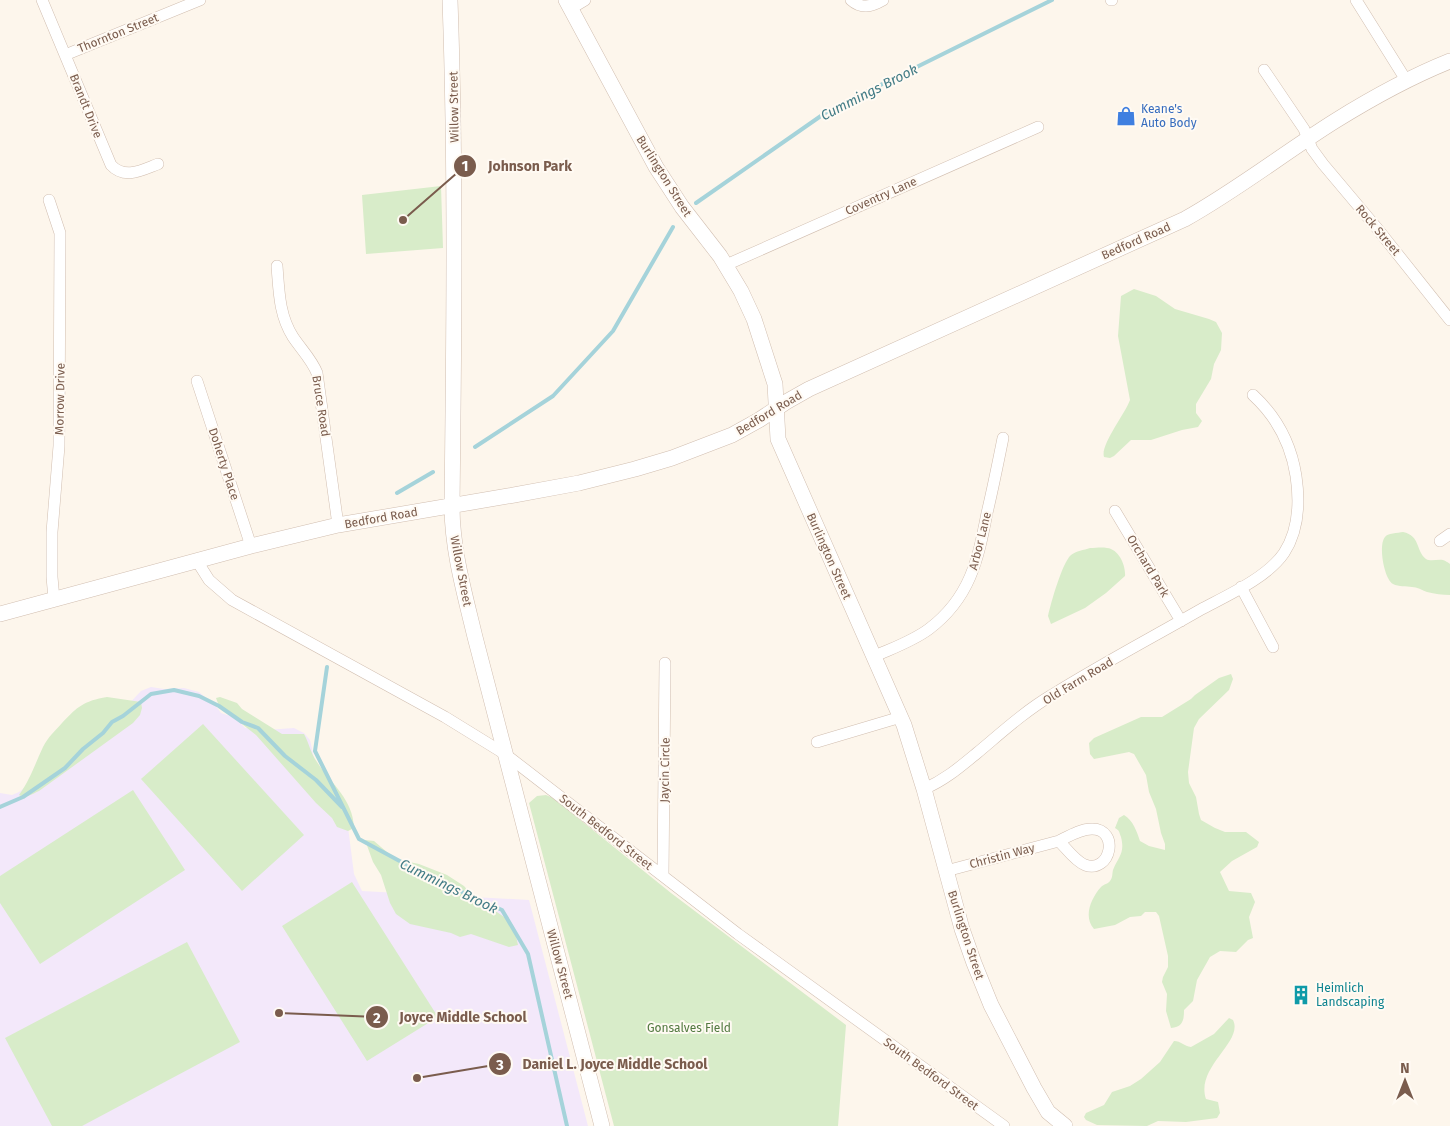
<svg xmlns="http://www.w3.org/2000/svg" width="1450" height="1126" viewBox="0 0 1450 1126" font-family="'Fira Sans',sans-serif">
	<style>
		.education { fill: #f3e8fa }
		.green { fill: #d8ecc9 }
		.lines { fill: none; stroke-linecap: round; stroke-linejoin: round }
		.stream { stroke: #a5d3da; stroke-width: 4 }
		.minor-casing { stroke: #d1beb0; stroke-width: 12 }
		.tertiary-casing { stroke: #d1beb0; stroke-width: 16 }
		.minor { stroke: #fff; stroke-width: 11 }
		.tertiary { stroke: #fff; stroke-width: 15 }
		.labels { text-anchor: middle; stroke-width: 4; stroke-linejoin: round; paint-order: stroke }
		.street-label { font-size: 12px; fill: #7a5c4d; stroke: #fffaf3 }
		.shop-label { font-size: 12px; fill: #366cbe; stroke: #fffaf3; text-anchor: start }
		.culture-label { font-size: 12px; fill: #0d838f; stroke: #fffaf3; text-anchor: start }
		.park-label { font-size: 12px; fill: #537a41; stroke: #fffaf3 }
		.water-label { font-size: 14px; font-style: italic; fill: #437c86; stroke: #fffaf3 }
		.leader { fill: none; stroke: #7a5c4d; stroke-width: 2 }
		.callout-dot { fill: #7a5c4d; stroke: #fffaf3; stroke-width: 2 }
		.mark-label { font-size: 15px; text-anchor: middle; font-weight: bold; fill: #fff }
		.callout-label { font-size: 14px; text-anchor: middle; font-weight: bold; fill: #7a5c4d; stroke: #fffaf3; stroke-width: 4; stroke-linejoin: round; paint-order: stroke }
	</style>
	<rect width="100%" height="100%" fill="#fdf6ec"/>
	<path class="education" d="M151 687 164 689 184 688 199 692 215 705 221 713 236 718 245 728 266 730 294 728 304 733 310 740 316 767 348 827 354 874 362 891 529 900 588 1126H0V793L12 795 19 792 125 708 141 691Z"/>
	<path class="green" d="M441 186 443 248 366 254 362 195Z
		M1134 289 1156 296 1175 309 1209 319 1216 322 1222 333 1221 350 1214 364 1211 379 1196 404V413L1202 421 1198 427 1182 430 1151 440H1131L1114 456 1110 458 1104 457C1100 445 1125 414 1130 400L1118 336 1121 296Z
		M1403 532C1421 536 1415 550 1426 559 1431 562 1437 559 1443 560 1444 560 1449 563 1450 564V595C1442 595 1435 594 1427 592 1422 590 1417 587 1412 587 1406 586 1399 587 1393 584 1384 579 1378 545 1385 537 1387 533 1398 533 1403 532Z
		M1090 548C1096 548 1101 547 1107 548 1119 549 1126 566 1125 576L1106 593 1085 608 1051 624 1048 616C1051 603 1062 563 1071 555 1076 551 1084 550 1090 548Z
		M1231 674 1233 679 1229 690 1199 719 1194 728 1188 772 1189 783 1196 797 1199 814 1201 820 1215 828 1225 832H1246L1259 842 1257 847 1232 861 1220 872 1229 891 1251 893 1255 902 1249 917 1253 938 1248 940 1236 952 1220 951 1210 957 1197 980 1193 1001 1184 1010C1184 1020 1183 1027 1171 1028L1166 1011 1167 994 1162 982 1163 977 1168 967V956L1159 916 1156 912H1145L1141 916 1130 917 1115 925 1094 929C1083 917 1091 898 1101 887 1104 884 1108 884 1110 881 1113 877 1112 874 1113 870 1119 856 1125 853 1121 837 1119 832 1120 831 1115 828L1119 818 1124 815C1133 820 1137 832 1140 841L1149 846 1165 850V844L1161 833 1156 809 1149 792 1146 775 1134 754 1129 752 1094 759 1090 754 1089 743 1094 738 1141 717H1162L1191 699 1195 695 1219 678Z
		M107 697 141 702 142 708 140 715 133 723 39 791C32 794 26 799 19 795 30 780 35 764 43 747 48 737 55 731 62 723 78 706 84 701 107 697Z
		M220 697 237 703 242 709 282 734H304C309 743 311 754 317 762 332 785 353 799 354 828L348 831 337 827 332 818 316 803 256 735 219 706 216 698Z
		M203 724 304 835 242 891 141 779Z
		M133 790 185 870 40 964 0 903V876Z
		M546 795 553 798 671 893 846 1025 838 1126H614L529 803 537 796Z
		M365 840 374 841 395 859 419 864 447 875 464 886 472 895 510 921 514 927 518 945 509 947 471 934 460 937 451 933 410 924 396 914 390 903 381 875 373 862Z
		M352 882 438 1017 367 1061 282 926Z
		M187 942 240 1042 82 1126H52L5 1038Z
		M1229 1018 1233 1020C1244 1042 1195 1067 1206 1099L1218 1102 1220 1113 1217 1118 1186 1122 1158 1121 1147 1126 1097 1125 1086 1120 1084 1117 1086 1113 1104 1105 1112 1092 1130 1086 1141 1079 1160 1062 1174 1041C1181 1041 1184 1046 1191 1047L1214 1034Z"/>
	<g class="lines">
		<path class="stream" d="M696 203 828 111 1052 0
			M475 447 553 396 613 331 673 227
			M397 493 433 472
			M327 667 315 751 359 839 431 878 502 910 528 954 567 1126
			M0 807 23 797 65 768 83 749 103 733 112 722 123 716 151 694 174 690 199 696 219 706 242 722 258 728 285 756 316 780 342 807"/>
		<defs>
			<path id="minor" d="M42 0 111 165C125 180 142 170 158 164
				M851 0C861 9 871 7 883 0
				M1111 0H1112
				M1356 0 1406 80
				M570 9 585 0
				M65 55 200 0
				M1264 70 1304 129 1312 149 1323 164 1376 227 1450 320
				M49 200 60 233 59 446 52 532V577L54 599
				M726 265 1038 127
				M277 266C279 291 279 315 293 337 301 349 312 360 317 373L338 525
				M197 381 251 546
				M1115 511 1181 621
				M1440 541 1450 534
				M197 561 209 580 232 600 445 717 505 754 738 934 1004 1126
				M1241 587 1273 647
				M875 656C893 648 913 641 929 629 970 598 978 560 987 513 993 488 998 463 1003 438
				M817 742 901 717
				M924 789C945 780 960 767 977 753 1001 733 1025 711 1052 695 1100 665 1151 638 1200 610 1226 596 1267 578 1284 553 1299 530 1300 503 1296 476 1291 444 1277 417 1253 395
				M946 871 1059 841C1066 848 1075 861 1085 865 1111 874 1120 829 1092 829 1080 829 1069 836 1059 841
				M663 876 665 663"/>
			<path id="tertiary" d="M450 0C456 169 454 337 452 506 452 550 465 595 475 637L602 1126
				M566 0 656 167 682 207 720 256 741 291 754 319 775 384 778 439 904 725 924 789 962 929 974 963 991 1005 1034 1088 1048 1112 1065 1126
				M0 614 251 546 338 525 514 495 579 483 635 469 672 458 732 435 759 420 786 402 809 389 1185 219C1237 190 1284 153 1335 121 1372 98 1410 77 1450 61"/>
		</defs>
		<use href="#minor" class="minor-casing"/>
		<use href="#tertiary" class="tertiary-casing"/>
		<use href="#minor" class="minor"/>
		<use href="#tertiary" class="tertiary"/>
	</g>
	<defs>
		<symbol id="shop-bare" viewBox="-9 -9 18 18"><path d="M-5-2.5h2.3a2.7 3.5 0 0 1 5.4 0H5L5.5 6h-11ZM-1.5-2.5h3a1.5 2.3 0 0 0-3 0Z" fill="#3f7fe0" stroke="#fffaf3" stroke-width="2.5" paint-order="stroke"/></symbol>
		<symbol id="building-bare" viewBox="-9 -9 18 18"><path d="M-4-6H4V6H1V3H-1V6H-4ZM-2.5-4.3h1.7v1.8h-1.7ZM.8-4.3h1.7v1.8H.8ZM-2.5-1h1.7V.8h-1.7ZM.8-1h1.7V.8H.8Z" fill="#0f9aa8" stroke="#fffaf3" stroke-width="2.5" paint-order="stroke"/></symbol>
	</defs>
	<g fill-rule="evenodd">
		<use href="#shop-bare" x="1112" y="102" width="28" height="28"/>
		<use href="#building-bare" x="1287" y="981" width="28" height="28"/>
	</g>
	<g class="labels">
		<g class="street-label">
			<text transform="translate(118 33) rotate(-22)" y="4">Thornton Street</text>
			<text transform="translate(86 106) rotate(68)" y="4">Brandt Drive</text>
			<text transform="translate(454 107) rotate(-91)" y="4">Willow Street</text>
			<text transform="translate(664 176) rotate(58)" y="4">Burlington Street</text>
			<text transform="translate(881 196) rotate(-24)" y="4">Coventry Lane</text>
			<text transform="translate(1378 230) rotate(50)" y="4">Rock Street</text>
			<text transform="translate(1136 241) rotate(-24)" y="4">Bedford Road</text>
			<text transform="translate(60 399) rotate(-89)" y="4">Morrow Drive</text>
			<text transform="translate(321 406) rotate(81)" y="4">Bruce Road</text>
			<text transform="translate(769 413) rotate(-31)" y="4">Bedford Road</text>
			<text transform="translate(224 464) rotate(72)" y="4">Doherty Place</text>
			<text transform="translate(381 518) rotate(-10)" y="4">Bedford Road</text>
			<text transform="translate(980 541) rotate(-76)" y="4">Arbor Lane</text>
			<text transform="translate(829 556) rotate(66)" y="4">Burlington Street</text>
			<text transform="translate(1148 566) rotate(59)" y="4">Orchard Park</text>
			<text transform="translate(461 571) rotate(79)" y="4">Willow Street</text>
			<text transform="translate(1078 681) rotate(-31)" y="4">Old Farm Road</text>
			<text transform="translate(665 770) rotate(-89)" y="4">Jaycin Circle</text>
			<text transform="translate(606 832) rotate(38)" y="4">South Bedford Street</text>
			<text transform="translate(1002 856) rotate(-15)" y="4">Christin Way</text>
			<text transform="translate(966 935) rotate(72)" y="4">Burlington Street</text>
			<text transform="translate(560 964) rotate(75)" y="4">Willow Street</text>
			<text transform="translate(931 1074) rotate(36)" y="4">South Bedford Street</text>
		</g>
		<g class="shop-label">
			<text x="1141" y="113">Keane's<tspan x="1141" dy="14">Auto Body</tspan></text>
		</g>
		<g class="culture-label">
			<text x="1316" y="992">Heimlich<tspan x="1316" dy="14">Landscaping</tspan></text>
		</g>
		<g class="park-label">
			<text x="689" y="1032">Gonsalves Field</text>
		</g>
		<g class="water-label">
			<text transform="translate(869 92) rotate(-27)" y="5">Cummings Brook</text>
			<text transform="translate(449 886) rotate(26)" y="5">Cummings Brook</text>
		</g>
	</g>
	<path class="leader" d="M403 220L465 166M279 1013L377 1017M417 1078L500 1064"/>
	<g class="callout-dot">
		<circle cx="403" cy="220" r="5"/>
		<circle cx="279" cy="1013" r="5"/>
		<circle cx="417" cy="1078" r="5"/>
		<circle cx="465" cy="166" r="12"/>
		<circle cx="377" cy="1017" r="12"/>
		<circle cx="500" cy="1064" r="12"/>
	</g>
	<g class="mark-label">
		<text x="465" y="171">1</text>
		<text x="377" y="1023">2</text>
		<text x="500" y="1070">3</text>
	</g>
	<g class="callout-label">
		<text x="530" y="171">Johnson Park</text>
		<text x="463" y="1022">Joyce Middle School</text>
		<text x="615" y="1069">Daniel L. Joyce Middle School</text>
	</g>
	<g transform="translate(1405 1081)" stroke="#fffaf3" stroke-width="4" paint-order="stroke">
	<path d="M0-4L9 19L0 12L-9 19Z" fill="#7a5c4d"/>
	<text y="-8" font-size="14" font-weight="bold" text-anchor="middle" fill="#7a5c4d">N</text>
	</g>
</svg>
